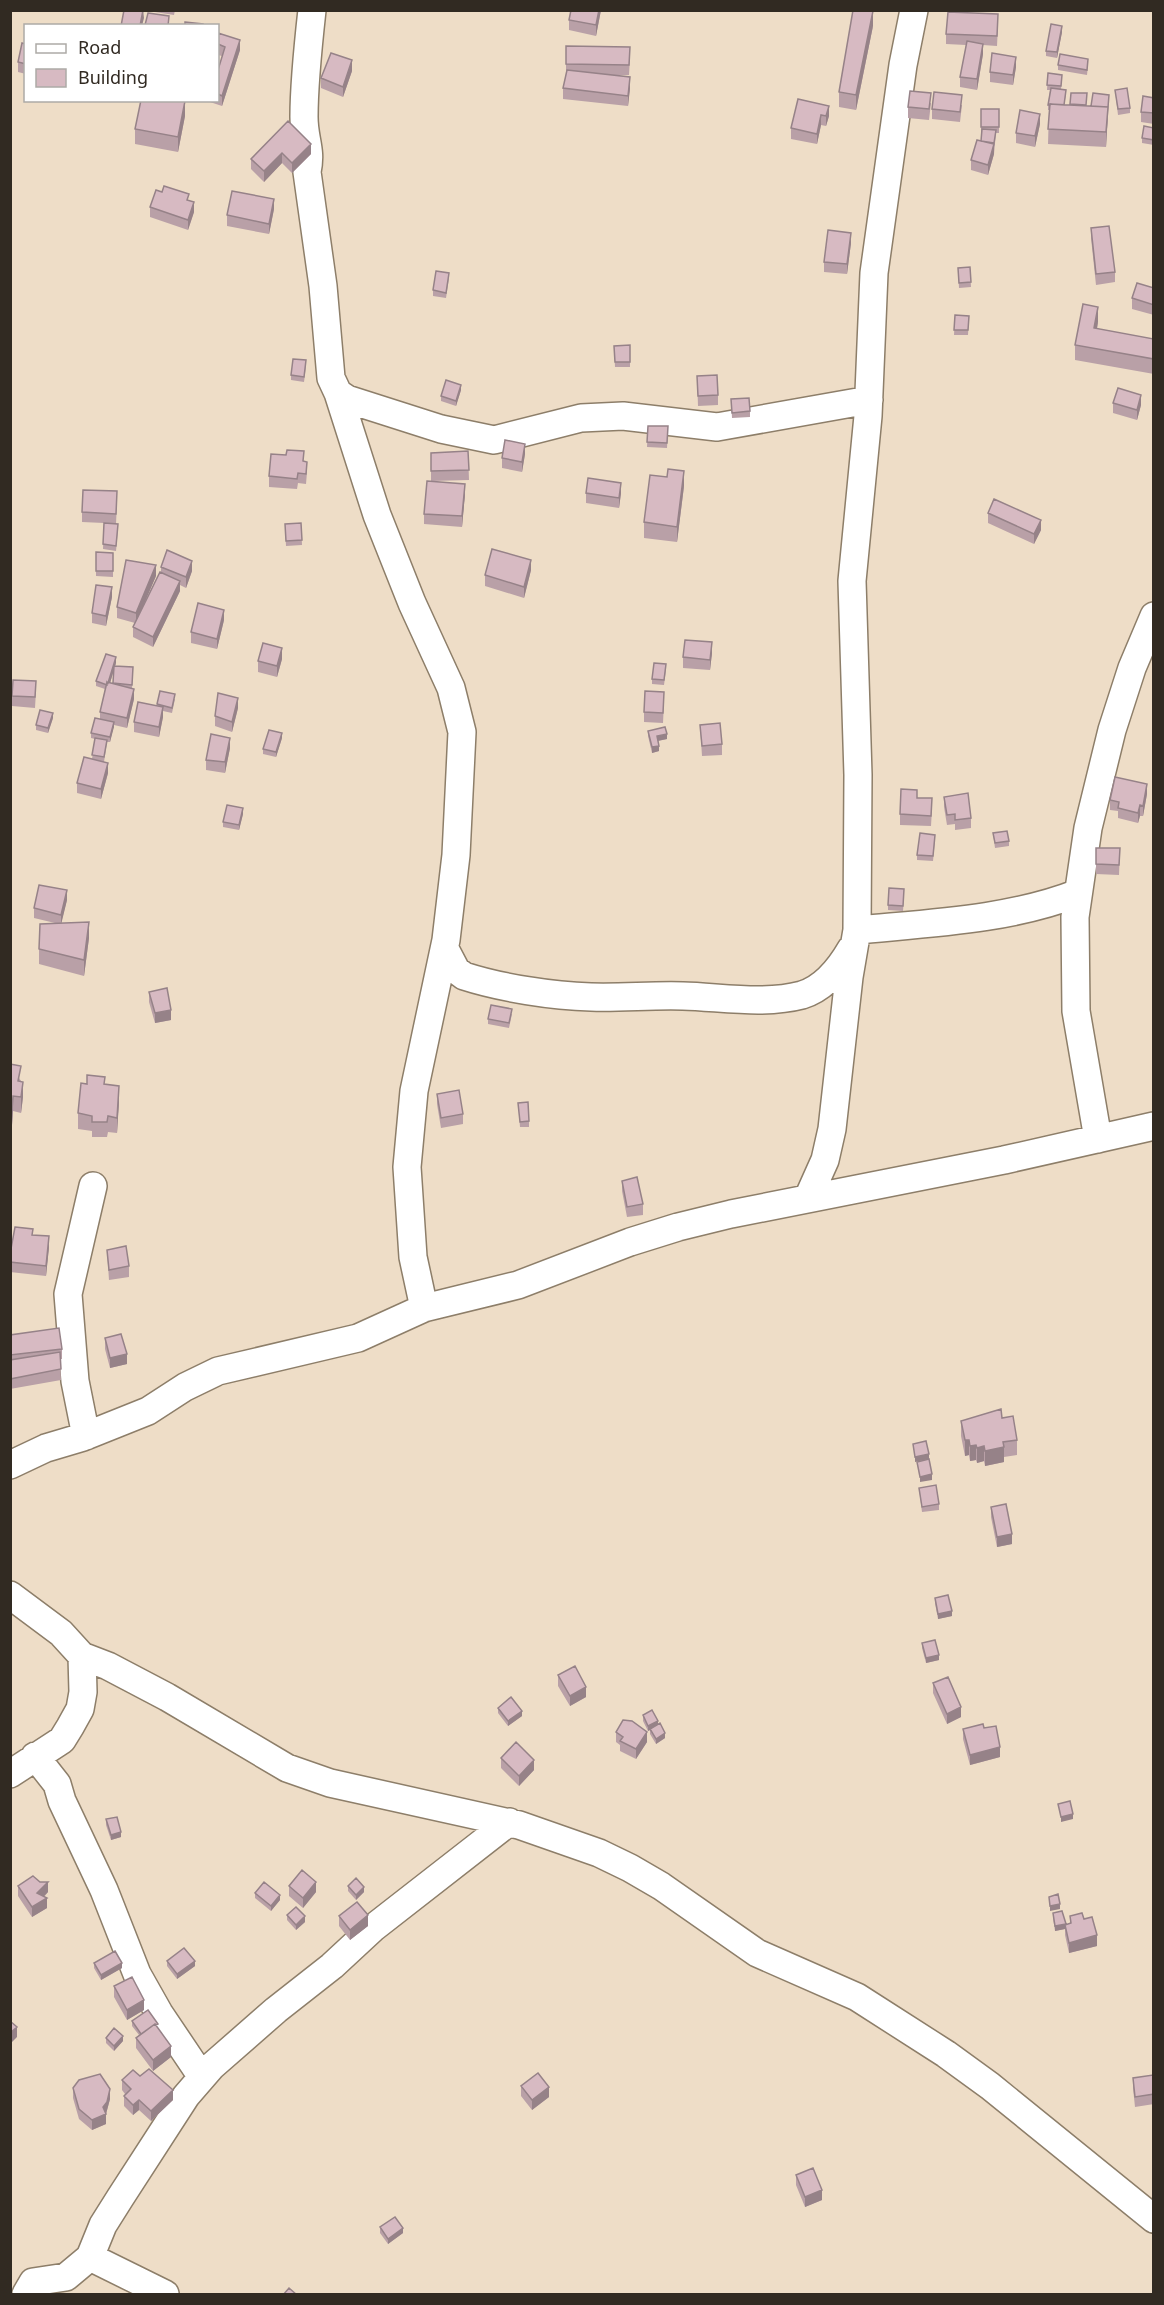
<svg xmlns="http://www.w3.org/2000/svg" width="1164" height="2305" viewBox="0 0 1164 2305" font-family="'Noto Sans',sans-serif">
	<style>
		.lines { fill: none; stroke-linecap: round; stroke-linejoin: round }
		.minor-casing { stroke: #8d7e69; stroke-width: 30 }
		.minor { stroke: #fff; stroke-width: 27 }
		.wall { fill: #b9a0a7; fill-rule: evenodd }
		.shaded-wall { fill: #968288 }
		.building { fill: #d7bac2; stroke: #968288; stroke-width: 1.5 }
	</style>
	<rect width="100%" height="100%" fill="#eeddc7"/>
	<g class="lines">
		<defs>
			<path id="minor" d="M312 10C308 46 304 82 304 117 304 140 312 149 307 172L323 286 331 378 338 393 347 399 441 429 494 440 581 418 623 416 717 427 869 400
				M338 393 377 515 412 603 451 688 462 732 456 855 446 940 414 1091 407 1167 413 1257 424 1308
				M857 930C930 923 1009 920 1078 893
				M445 949 456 970 464 976C501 988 553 996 591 997 622 998 652 995 683 996 721 997 764 1005 802 995 825 988 840 968 851 949
				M1098 1139 1076 1011 1075 917 1088 828 1112 730 1132 668 1154 616
				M808 1198 825 1160 832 1129 849 977 857 930 858 775 852 581 868 416 874 273 903 65 914 10
				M86 1436 75 1381 68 1294 93 1186
				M10 1465 46 1448 83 1437 148 1411 185 1387 218 1371 358 1338 424 1308 518 1285 630 1242 678 1227 731 1214 1004 1160 1154 1126
				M10 1595 61 1633 82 1656 108 1666 167 1697 287 1768 330 1783 519 1825 599 1853 630 1868 661 1886 757 1953 857 1997 946 2054 990 2086 1154 2219
				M35 1756 57 1784 62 1801 104 1890 137 1974 159 2013 202 2077
				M10 1774 62 1740 70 1727 80 1709 83 1692 82 1656
				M90 2257 165 2294
				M26 2294 33 2282 66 2277 90 2257 103 2225 120 2198 186 2096 212 2066 276 2010 332 1966 373 1928 509 1822"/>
		</defs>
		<use href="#minor" class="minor-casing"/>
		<use href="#minor" class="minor"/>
	</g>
	<path class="wall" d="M155 10H175L174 15 155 12Z
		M571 10H601L596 36 569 30V20Z
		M998 25 997 46 983 45V54L977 90 960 87V77L966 45 946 44V34Z
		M873 26 856 110 839 107V92Z
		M1062 32 1057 58 1046 56V51Z
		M218 33 240 50 222 106 210 102V100H218V70L222 56 218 55Z
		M26 44V74L18 72V62Z
		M566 46 630 57 629 75H609L630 88 628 106 563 99V88L566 74Z
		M1088 64 1087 75 1058 70V65Z
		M1016 67 1013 85 990 82V72Z
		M352 71 343 97 321 88V78Z
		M1048 73 1062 75 1061 89 1066 95 1064 105H1070L1087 93 1086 106H1091L1109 100 1106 147 1048 144 1049 110H1048V105L1050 90H1047Z
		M1115 90 1130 108V113L1118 115Z
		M1154 98V124L1141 122V112Z
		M931 103 929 120 908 118V107Z
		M962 105 960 122 932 119V109Z
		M829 106V116L826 126 821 125 817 144 791 139V128Z
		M981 109H999V133H996L994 154 988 175 971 170V160L981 141 982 132H981Z
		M185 116 178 152 135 144V129Z
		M288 121 311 154 292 173 282 163 264 182 251 169V159Z
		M1040 124 1035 147 1016 143V133Z
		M1154 128V145L1142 143V138Z
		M189 200 194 212 188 230 150 217V207Z
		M274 209 269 234 227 226V215Z
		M1091 228 1115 272V282L1096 285 1091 238Z
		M851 243 847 274 824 272V262Z
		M970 267 971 287 959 288 958 268Z
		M449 278 446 298 433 296V290Z
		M1154 288V315L1132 309V298Z
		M955 315 969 316 968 335H954Z
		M1098 322 1097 329 1154 339V374L1075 360V345Z
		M630 345V367H615L614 346Z
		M306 366 304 382 291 380V375Z
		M697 376 718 395V405L698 406Z
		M461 390 456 406 441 401V396Z
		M731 399 750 411V417L732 418Z
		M1113 403 1141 405 1137 420 1113 413Z
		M648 426H668L667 448 647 447Z
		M468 451 469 480 432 481 465 494 462 527 424 524V514L431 481V453Z
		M525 454 522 472 502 468V458Z
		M304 461 307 472 306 484 298 483 297 489 269 487V476Z
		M684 486 677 542 644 538V522Z
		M586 493H621L619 508 586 503Z
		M117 502 116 524 118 529 116 551 103 549 104 523 82 522V512Z
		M988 513 1041 530 1034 544 988 523Z
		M301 523 302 545 286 546 285 524Z
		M96 552 113 553V577L96 576Z
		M161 567 192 571 186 588 180 585V591L153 647 133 637V627L135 623 117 618V607L156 576 138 617 161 572Z
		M531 570 524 598 485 586V575Z
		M112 597 106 626 92 623V613Z
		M224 620 217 649 191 643V632Z
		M712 653 710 670 683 668V657Z
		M282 659 277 677 258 672V661Z
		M116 663 115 666 133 672 132 688 134 699 127 728 114 725 110 742H107L104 762 108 773 101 799 77 793V783L92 759 95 739 91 738V733L100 719V712L105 689 96 686V681ZM114 669 113 684 110 683Z
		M666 669 664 685 652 684V679Z
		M36 691 35 708 12 706V696Z
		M175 699 172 713 163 711V717L159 737 134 732V722L157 706V704Z
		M664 702 663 723 644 722V712Z
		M238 708 232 732 215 726V716Z
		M53 718 48 733 36 730V725Z
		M700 725 722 744V755L702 756Z
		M648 731 667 739 658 741 659 751 652 753 648 736Z
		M282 738 276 757 263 754V749Z
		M230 748 225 773 206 770V760Z
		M1147 794 1143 816H1140L1138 823 1118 818V811L1110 810V800Z
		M944 797 971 818V828L955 830V824L947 825 944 807Z
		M917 798 932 809 931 826 900 825V814Z
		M243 814 239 830 223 827V822Z
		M993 833 1009 841V846L995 848Z
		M935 840 933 861 917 860V855Z
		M1096 848H1120L1119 875 1096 874Z
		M904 895 903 911 888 910V905Z
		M67 900 61 923 89 938 84 976 39 964V949L55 923 34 918V908Z
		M149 992 171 1020 155 1023 149 1002Z
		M512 1014 509 1028 488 1024V1019Z
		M10 1064 21 1081 23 1097 21 1113 13 1111 12 1125H10Z
		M105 1084 119 1101 117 1133 108 1132 107 1137H92V1131L78 1129V1113Z
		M437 1094 463 1114V1124L441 1128 437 1104Z
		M518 1103 529 1121V1127H520Z
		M622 1181 643 1204V1215L627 1217 622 1191Z
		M33 1235 49 1247 46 1276 10 1272V1254Z
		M107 1250 129 1266V1277L109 1280Z
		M10 1335 62 1349V1359H60L61 1380 10 1389Z
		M105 1338 127 1364 110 1368 105 1349Z
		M1002 1418 1017 1440V1455L1004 1457V1462L985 1466 984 1461 977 1463 976 1460 970 1461 969 1455 965 1456 961 1436V1421Z
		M919 1488 939 1504V1510L922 1512Z
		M991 1507 1012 1544 997 1547 991 1517Z
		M935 1598 952 1616 938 1619 935 1603Z
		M922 1643 939 1660 926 1663 922 1648Z
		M558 1675 586 1697 570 1706 558 1686Z
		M933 1683 961 1717 947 1724 933 1693Z
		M498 1708 522 1716 508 1726 498 1713Z
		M643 1715 658 1724 665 1738 656 1744 650 1734V1730L648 1731 643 1721Z
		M984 1728 1000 1757 970 1765 963 1739V1729Z
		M616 1732 647 1742 636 1759 620 1751V1745L616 1742Z
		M501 1758 534 1770 519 1786 501 1768Z
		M106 1819 121 1837 111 1840 106 1825Z
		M18 1886 48 1892 44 1897 47 1908 32 1917 18 1896Z
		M289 1886 316 1892 303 1908 289 1896Z
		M348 1886 364 1892 356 1900 348 1891Z
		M255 1893 280 1900 271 1911 255 1898Z
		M1053 1913 1066 1925 1070 1924V1916L1084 1919 1097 1946 1069 1953 1065 1935V1929L1055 1931 1053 1918Z
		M287 1915 305 1922 296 1930 287 1920Z
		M339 1916 368 1926 350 1940 339 1926Z
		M167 1961 195 1966 177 1979 167 1966Z
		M94 1963 122 1968 101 1980 94 1968Z
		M114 1986 144 2010 127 2020 114 1997Z
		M132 2021 171 2057 153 2071 136 2048V2038L139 2035 132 2026Z
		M106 2038 123 2041 114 2051 106 2043Z
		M140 2076 173 2100 151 2121 139 2110 133 2115 124 2106V2096L125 2094 122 2090V2080Z
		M1133 2078 1154 2081V2104L1135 2107 1133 2088Z
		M521 2086 549 2097 532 2110 521 2096Z
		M73 2088 110 2099 106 2114V2124L92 2130 79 2119 73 2098Z
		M796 2175 822 2200 805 2207 796 2185Z
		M380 2227 403 2233 388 2244 380 2233Z"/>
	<path class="shaded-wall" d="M143 10 144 18 142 26H140Z
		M599 10H601L596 36V25Z
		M873 11V26L856 110V95Z
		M1062 26V32L1057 58V52Z
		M240 40V50L222 106V96Z
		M983 44V54L977 90V79Z
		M1016 57V67L1013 85V75Z
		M352 60V71L343 97V87Z
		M630 77V88L628 106V96Z
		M1109 95 1108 112 1106 147V132Z
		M185 101V116L178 152V137Z
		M829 106V116L826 126V116Z
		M1040 114V124L1035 147V136Z
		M821 115V125L817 144V134Z
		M311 144V154L292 173V163Z
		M994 144V154L988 175V165Z
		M282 153V163L264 182V171Z
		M274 199V209L269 234V224Z
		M194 202V212L188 230V220Z
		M851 233V243L847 274V264Z
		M1098 307V322L1094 344V328Z
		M461 385V390L456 406V401Z
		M1141 395V405L1137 420V410Z
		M525 444V454L522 472V462Z
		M684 471V486L677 542V527Z
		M621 483V493L619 508V498Z
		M465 484V494L462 527V516Z
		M1041 520V530L1034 544V534Z
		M531 560V570L524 598V587Z
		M192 561V571L186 588V577Z
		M156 565V576L136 623V613Z
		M180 581V591L153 647V637Z
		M112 587V597L106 626V616Z
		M224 610V620L217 649V639Z
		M712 642V653L710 670V660Z
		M282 648V659L277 677V666Z
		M116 657V663L108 690V685Z
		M134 689V699L127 728V718Z
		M238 698V708L232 732V722Z
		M163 707V717L159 737V727Z
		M53 713V718L48 733V728Z
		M114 722V727L110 742V737Z
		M282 733V738L276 757V752Z
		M667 734V739L657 741V736Z
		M230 738V748L225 773V762Z
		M659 746V751L652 753V747Z
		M108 763V773L101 799V789Z
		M1147 784V794L1143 816V806Z
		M1140 805V816L1138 823V813Z
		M243 808V814L239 830V825Z
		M67 890V900L61 925V915Z
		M89 922V938L84 976V960Z
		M171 1010V1020L155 1023V1013Z
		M23 1082V1097L21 1113V1097Z
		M119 1086V1101L117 1133V1118Z
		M13 1096V1111L12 1125V1110Z
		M49 1236V1247L46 1276V1266Z
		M127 1354V1364L110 1368V1358Z
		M965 1440H969V1455L965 1456Z
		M976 1445V1460L970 1461V1446Z
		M984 1446V1461L977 1463V1448Z
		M1004 1447V1462L985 1466V1451Z
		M929 1454V1459L915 1462V1457Z
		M932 1474V1480L920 1482V1477Z
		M1012 1534V1544L997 1547V1537Z
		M952 1611V1616L938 1619V1614Z
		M939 1655V1660L926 1663V1658Z
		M586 1687V1697L570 1706V1696Z
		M961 1707V1717L947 1724V1714Z
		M522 1711V1716L508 1726V1721Z
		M658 1721V1726L648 1731V1726Z
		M647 1732V1742L636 1759V1749Z
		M665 1733V1738L656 1744V1739Z
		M1000 1747V1757L970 1765V1755Z
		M534 1760V1770L519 1786V1776Z
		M1073 1814V1819L1061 1822V1817Z
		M121 1832V1837L111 1840V1835Z
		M48 1882V1892L37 1903V1893Z
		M316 1882V1892L303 1908V1898Z
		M364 1887V1892L356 1900V1895Z
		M280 1895V1900L271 1911V1906Z
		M47 1898V1908L32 1917V1907Z
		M1060 1904V1909L1050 1911V1906Z
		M368 1915V1926L350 1940V1930Z
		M305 1916V1922L296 1930V1925Z
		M1066 1924 1065 1929 1055 1931V1926Z
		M1097 1935V1946L1069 1953V1943Z
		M195 1961V1966L177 1979V1974Z
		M122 1963V1968L101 1980V1975Z
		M144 2000V2010L127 2020V2010Z
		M17 2027V2037L10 2044V2033Z
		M123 2036V2041L114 2051V2046Z
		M171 2046V2057L153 2071V2060Z
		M549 2087V2097L532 2110V2100Z
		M110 2089V2099L106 2114V2124L92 2130V2120Z
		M173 2090V2100L151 2121V2111Z
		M139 2100V2110L133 2115V2105Z
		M822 2190V2200L805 2207V2197Z
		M403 2228V2233L388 2244V2239Z"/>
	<path class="building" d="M124 10H143L140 26H121Z
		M571 10H599L596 25 569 20Z
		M853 10 873 11 856 95 839 92Z
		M948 12 998 14 997 36 946 34Z
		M148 13 169 16 168 26 145 25Z
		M185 22 203 24V26H185Z
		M1051 24 1062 26 1057 52 1046 51Z
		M218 33 240 40 222 96 218 94V70L225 47 218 44Z
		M967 41 983 44 977 79 960 77Z
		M22 43 26 44V64L18 62Z
		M566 46 630 47 629 65 566 64Z
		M331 53 352 60 343 87 321 78Z
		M992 53 1016 57 1013 75 990 72Z
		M1060 54 1088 59 1087 70 1058 65Z
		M567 70 630 77 628 96 563 88Z
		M1048 73 1062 75 1061 86 1047 85Z
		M1051 88 1066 90 1064 105 1050 104V105H1048Z
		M1127 88 1130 108 1118 109 1115 90Z
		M910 91 931 93 929 109 908 107Z
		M934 92 962 95 960 112 932 109Z
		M1071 93H1087L1086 105 1070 104Z
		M1093 93 1109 95 1108 107 1091 106Z
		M1143 96 1154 98V113L1141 112Z
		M798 99 829 106 826 116 821 115 817 134 791 128Z
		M141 100 185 101 178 137 135 129Z
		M1050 104 1108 107 1106 132 1048 129Z
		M981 109H999V127H981Z
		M1020 110 1040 114 1035 136 1016 133Z
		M288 121 311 144 292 163 282 153 264 171 251 159Z
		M1144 126 1154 128V140L1142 138Z
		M982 129 996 130 994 143 981 141Z
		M977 140 994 144 988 165 971 160Z
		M164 186 189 194 187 200 194 202 188 220 150 207 156 190 162 192Z
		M232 191 274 199 269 224 227 215Z
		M1109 226 1115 272 1096 274 1091 228Z
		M828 230 851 233 847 264 824 262Z
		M970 267 971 282 959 283 958 268Z
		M436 271 449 273 446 293 433 290Z
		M1137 283 1154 288V305L1132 298Z
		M1083 304 1098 307 1094 328 1154 339V359L1075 345Z
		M955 315 969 316 968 330H954Z
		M630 345V362H615L614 346Z
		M293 359 306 360 304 377 291 375Z
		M717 375 718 395 698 396 697 376Z
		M446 380 461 385 456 401 441 396Z
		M1118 388 1141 395 1137 410 1113 403Z
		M749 398 750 411 732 413 731 399Z
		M648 426H668L667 443 647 442Z
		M505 440 525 444 522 462 502 458Z
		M287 450 304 451 303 461 307 462 306 474 298 473 297 479 269 476 271 454 286 455Z
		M468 451 469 470 431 471V453Z
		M668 469 684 471 677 527 644 522 650 475 667 477Z
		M588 478 621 483 619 498 586 493Z
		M427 481 465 484 462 516 424 514Z
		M83 490 117 491 116 514 82 512Z
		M994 499 1041 520 1034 534 988 513Z
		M104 523 118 524 116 546 103 544Z
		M301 523 302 540 286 541 285 524Z
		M492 549 531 560 524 587 485 575Z
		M167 550 192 561 186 577 161 567Z
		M96 552 113 553V571H96Z
		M126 560 156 565 136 613 117 607Z
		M160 572 180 581 153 637 133 627Z
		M96 585 112 587 106 616 92 613Z
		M198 603 224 610 217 639 191 632Z
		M685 640 712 642 710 660 683 657Z
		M263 643 282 648 277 666 258 661Z
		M106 654 116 657 108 683 107 682V685L96 681Z
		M654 663 666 664 664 680 652 679Z
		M114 666 133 667 132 685 113 683Z
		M13 680 36 681 35 697 12 696Z
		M107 682 134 689 127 718 100 712Z
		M160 691 175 694 172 708 157 704Z
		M645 691 664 692 663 713 644 712Z
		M218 693 238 698 232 722 215 716Z
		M138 702 163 707 159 727 134 722Z
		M40 710 53 713 48 728 36 725Z
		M95 718 114 722 110 737 91 733Z
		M720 723 722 744 702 746 700 725Z
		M665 727 667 734 657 736 659 746 652 747 648 731Z
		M269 730 282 733 276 752 263 749Z
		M211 734 230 738 225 762 206 760Z
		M95 738 107 740 104 757 92 755Z
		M84 757 108 763 101 789 77 783Z
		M1115 777 1147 784 1143 806 1140 805 1138 813 1118 808 1119 802 1110 800Z
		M901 789 917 790V798H932L931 816 900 814Z
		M968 793 971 818 955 820V814L947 815 944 797Z
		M227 805 243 808 239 825 223 822Z
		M1007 831 1009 841 995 843 993 833Z
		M920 833 935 835 933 856 917 855Z
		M1096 848H1120L1119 865 1096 864Z
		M39 885 67 890 61 915 34 908Z
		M889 888 904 889 903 906 888 905Z
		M89 922 84 960 39 949 40 924Z
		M167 988 171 1010 155 1013 149 992Z
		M491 1005 512 1009 509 1023 488 1019Z
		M10 1064 21 1066 18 1081 23 1082 21 1097 13 1096 12 1110H10Z
		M87 1075 105 1077 104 1084 119 1086 117 1118 108 1116 107 1122H92V1116L78 1113 81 1083 87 1084Z
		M459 1090 463 1114 441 1118 437 1094Z
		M528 1102 529 1121 520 1122 518 1103Z
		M637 1177 643 1204 627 1207 622 1181Z
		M15 1227 33 1229 32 1235 49 1236 46 1266 10 1262V1254Z
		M126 1246 129 1266 109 1270 107 1250Z
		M59 1328 62 1349 10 1355V1335Z
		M121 1334 127 1354 110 1358 105 1338Z
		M60 1352 61 1369 10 1379V1360Z
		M1001 1409 1002 1418 1013 1416 1017 1440 1003 1442 1004 1447 985 1451 984 1446 977 1448 976 1445 970 1446 969 1440H965L961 1421Z
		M926 1441 929 1454 915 1457 913 1444Z
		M929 1459 932 1474 920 1477 917 1462Z
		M936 1485 939 1504 922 1507 919 1488Z
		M1006 1504 1012 1534 997 1537 991 1507Z
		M948 1595 952 1611 938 1614 935 1598Z
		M935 1640 939 1655 926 1658 922 1643Z
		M575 1666 586 1687 570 1696 558 1675Z
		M948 1677 961 1707 947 1714 933 1683Z
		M511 1697 522 1711 508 1721 498 1708Z
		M652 1710 658 1721 648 1726 643 1715Z
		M623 1720 632 1721 647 1732 636 1749 620 1741 623 1737 616 1732Z
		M660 1723 665 1733 656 1739 650 1729Z
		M983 1724 984 1728 996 1726 1000 1747 970 1755 963 1729Z
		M516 1742 534 1760 519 1776 501 1758Z
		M1070 1801 1073 1814 1061 1817 1058 1804Z
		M117 1817 121 1832 111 1835 106 1819Z
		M302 1870 316 1882 303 1898 289 1886Z
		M33 1876 40 1882H48L37 1893 47 1898 32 1907 18 1886Z
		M356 1878 364 1887 356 1895 348 1886Z
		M264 1882 280 1895 271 1906 255 1893Z
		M1058 1894 1060 1904 1050 1906 1049 1897Z
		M357 1902 368 1915 350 1930 339 1916Z
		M296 1907 305 1916 296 1925 287 1915Z
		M1062 1911 1066 1924 1055 1926 1053 1913Z
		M1082 1913 1084 1919 1092 1917 1097 1935 1069 1943 1065 1925 1071 1923 1070 1916Z
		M184 1948 195 1961 177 1974 167 1961Z
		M115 1951 122 1963 101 1975 94 1963Z
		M132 1977 144 2000 127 2010 114 1986Z
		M148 2010 158 2024 156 2025 155 2024 141 2034 132 2021Z
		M10 2021 17 2027 10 2033Z
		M155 2024 171 2046 153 2060 136 2038Z
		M114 2028 123 2036 114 2046 106 2038Z
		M149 2069 173 2090 151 2111 139 2100 133 2105 124 2096 131 2089 122 2080 133 2070 140 2076Z
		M538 2073 549 2087 532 2100 521 2086Z
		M100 2074 110 2089 107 2102 103 2107 106 2114 92 2120 79 2109 73 2088 79 2080Z
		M1153 2075 1154 2094 1135 2097 1133 2078Z
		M813 2168 822 2190 805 2197 796 2175Z
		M395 2217 403 2228 388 2239 380 2227Z
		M289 2288 297 2295H283Z"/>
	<rect width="1164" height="2305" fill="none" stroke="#312a22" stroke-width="24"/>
	<rect x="24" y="24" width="195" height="78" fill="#ffffff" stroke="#adaaa7" stroke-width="1.5"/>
	<rect x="36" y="44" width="30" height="9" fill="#ffffff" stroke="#adaaa7" stroke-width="1.5"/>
	<text x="78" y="54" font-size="18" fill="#312a22">Road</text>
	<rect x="36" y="69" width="30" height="18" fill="#d7bac2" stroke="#adaaa7" stroke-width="1.5"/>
	<text x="78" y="84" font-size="18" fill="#312a22">Building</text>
</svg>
